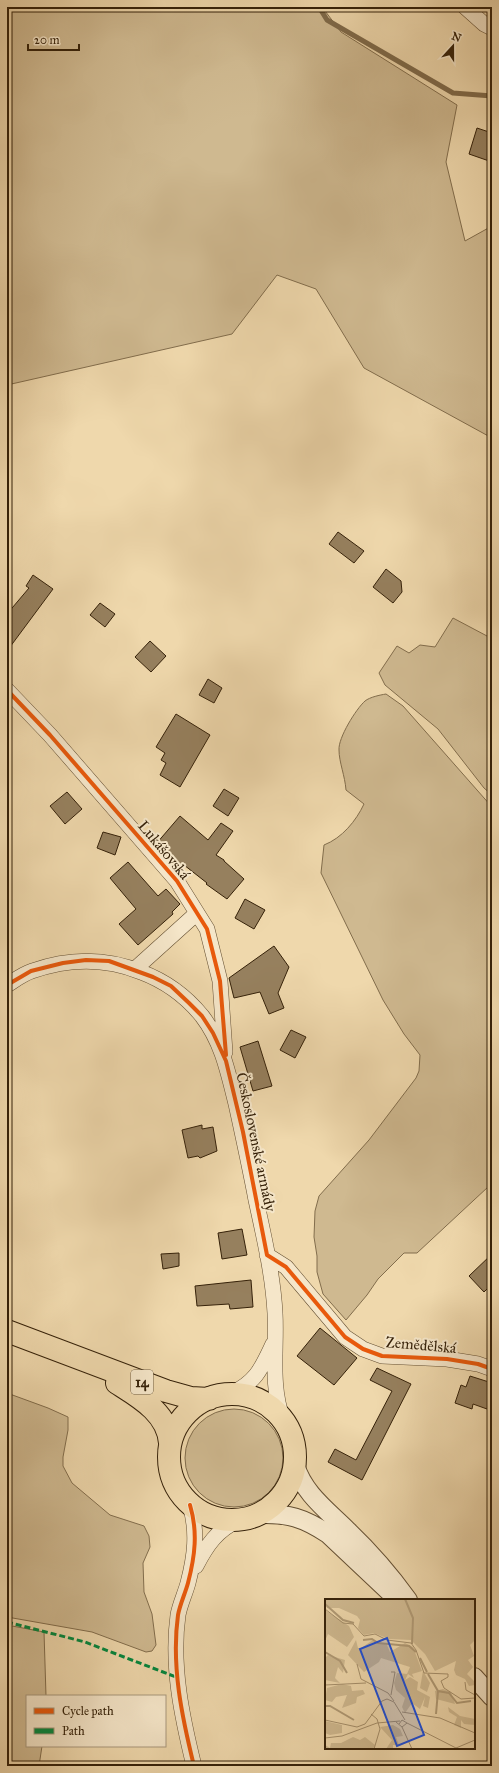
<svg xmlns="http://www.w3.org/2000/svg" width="499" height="1773" viewBox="0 0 499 1773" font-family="'IM FELL Great Primer',serif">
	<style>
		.green { fill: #cfb990; stroke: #826d4c }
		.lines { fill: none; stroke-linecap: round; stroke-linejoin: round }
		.stream { stroke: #7f6a4a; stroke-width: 5 }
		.building { fill: #96805e; stroke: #352109 }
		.minor-casing { stroke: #644f32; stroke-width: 16 }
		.tertiary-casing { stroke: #644f32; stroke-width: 20 }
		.primary-casing { stroke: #352109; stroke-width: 24 }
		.minor { stroke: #f5e6c9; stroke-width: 15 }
		.tertiary { stroke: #f5e6c9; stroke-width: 18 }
		.primary { stroke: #efd8ac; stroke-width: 22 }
		.quiet { stroke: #00873e; stroke-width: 3; stroke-dasharray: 6 3; stroke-linecap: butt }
		.cycleway-casing { stroke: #f5e6c9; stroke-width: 6 }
		.cycleway { stroke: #e8590c; stroke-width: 4 }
		.labels { text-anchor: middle; stroke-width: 4; stroke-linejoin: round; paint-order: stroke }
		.shield { fill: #f5e6c9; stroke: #6f5c43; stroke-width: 1 }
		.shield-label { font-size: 14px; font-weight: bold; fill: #352109 }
		.street-label { font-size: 15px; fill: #352109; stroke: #f5e6c9 }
		.inset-river { fill: none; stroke: #b09a75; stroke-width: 2 }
		.inset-road { fill: none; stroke: #a58f6b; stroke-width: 1 }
		.view { fill: #1d4ed8; fill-opacity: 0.15; stroke: #1d4ed8; stroke-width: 2 }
		.inset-edge { fill: none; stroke: #352109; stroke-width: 2 }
	</style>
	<rect width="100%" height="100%" fill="#efd8ac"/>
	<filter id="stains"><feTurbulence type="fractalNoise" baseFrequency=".005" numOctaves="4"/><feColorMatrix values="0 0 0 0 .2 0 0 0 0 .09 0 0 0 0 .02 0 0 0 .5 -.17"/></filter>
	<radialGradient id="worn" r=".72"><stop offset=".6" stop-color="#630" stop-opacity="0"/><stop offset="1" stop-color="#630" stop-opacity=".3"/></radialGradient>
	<path class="green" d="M7 7H322L341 32 457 105 446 162 465 241 492 226V438L364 368 316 289 277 275 232 334 7 385Z
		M453 618 487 636 492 642V795L484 788 438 729 385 685 379 673 397 646 409 653 420 645 435 647Z
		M386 694 403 706 492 807V1186L488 1187 417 1253H404L378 1279 367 1295 346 1320 323 1294 317 1272V1256L314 1237 315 1211 319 1196 369 1140 416 1078 419 1071 420 1055 404 1034 383 1000 321 873 324 845C342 838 356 821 364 804L346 790C345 776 339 762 339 750 338 738 356 709 365 701 370 697 380 695 386 694Z
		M7 1393 48 1408 68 1417V1430L63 1457V1466L72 1483 110 1515 144 1526 149 1536 150 1547 143 1563 144 1592 152 1614 156 1645 152 1651 146 1652 92 1632 7 1617Z
		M185 1458a49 49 0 1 1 98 0a49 49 0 1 1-98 0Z
		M7 1625 44 1632 46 1696H27V1746H42L39 1766H7Z"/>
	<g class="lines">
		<path class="stream" d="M319 7 327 20 453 93 492 96"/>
	</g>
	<path class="building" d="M477 128 492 133V162L469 154Z
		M338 532 364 551 354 563 329 544Z
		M386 569 401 581 402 592 393 603 373 587Z
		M33 575 53 589 7 651V614L29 588 26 586Z
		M100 603 115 614 105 627 90 615Z
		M150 641 166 656 151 672 135 657Z
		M208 679 222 688 214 703 199 695Z
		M176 714 210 735 180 787 160 775 166 763 161 760 165 753 156 747Z
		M224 789 239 798 228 816 213 806Z
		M67 792 82 809 65 824 50 806Z
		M180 816 208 840 221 823 233 831 216 855 224 860V861L244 879 227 899 206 884 207 883 184 865 180 869 156 844Z
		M103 832 121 837 115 855 97 848Z
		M128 862 158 896 166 889 180 904 172 912 173 914 138 945 119 924 136 909 110 878Z
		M245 899 265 910 254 929 235 918Z
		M274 946 289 967 278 993 284 1008 269 1014 260 992 234 998 229 978Z
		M291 1030 306 1037 295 1058 280 1050Z
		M258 1041 272 1086 253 1091 240 1047Z
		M202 1125V1129L213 1127 217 1151 200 1158 198 1156 188 1158 182 1130Z
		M242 1229 247 1255 222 1259 218 1233Z
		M179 1253V1266L163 1269 161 1254Z
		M492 1254V1284L484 1292 469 1276Z
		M251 1280 253 1307 230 1309 229 1304 197 1306 195 1286Z
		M320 1328 357 1358 334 1385 297 1356Z
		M377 1368 411 1384 362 1480 328 1462 335 1449 356 1460 392 1391 370 1380Z
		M470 1376 492 1383V1392L487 1409 473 1404 472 1409 455 1403 461 1385 466 1387Z"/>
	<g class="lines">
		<defs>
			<path id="minor" d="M465 7 484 24 492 28
				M7 690 50 735 177 881 207 929 220 981 225 1052
				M135 969 197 913
				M7 985C15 980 23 974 32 971 69 958 104 957 141 972 165 981 185 995 202 1016 222 1042 228 1072 236 1104 243 1136 250 1168 256 1200 264 1237 273 1275 275 1313 277 1349 270 1385 283 1420
				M267 1255 286 1267 345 1337 363 1349 382 1356 447 1359 478 1364 492 1369
				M231 1394C257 1381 261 1369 273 1344
				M190 1505C198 1532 195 1556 188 1583 185 1594 180 1604 178 1615 171 1666 182 1717 194 1766
				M196 1566C207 1545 217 1530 239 1520"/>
			<path id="tertiary" d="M295 1465C304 1494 327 1510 348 1531 370 1552 390 1575 408 1600
				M259 1514C288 1513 304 1518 328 1534L398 1600
				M474 1677 492 1697"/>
			<path id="primary" d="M7 1331 166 1391 191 1398 209 1399
				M117 1383C139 1397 168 1413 170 1443
				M169 1457a63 63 0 1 1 126 0a63 63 0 1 1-126 0Z"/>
		</defs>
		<use href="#minor" class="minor-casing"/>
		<use href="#tertiary" class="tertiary-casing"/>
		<use href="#primary" class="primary-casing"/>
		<use href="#minor" class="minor"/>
		<use href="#tertiary" class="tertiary"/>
		<use href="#primary" class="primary"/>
		<path class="quiet" d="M7 1622 85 1642 176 1677"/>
		<defs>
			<path id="cycleway" d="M7 690 50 735 177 881 207 929 220 981 226 1055
				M7 985 31 971 63 963 86 960 109 961 153 977 171 986 189 1003 202 1016 213 1033 226 1061 243 1132 267 1255 286 1267 345 1337 363 1349 382 1356 447 1359 478 1364 492 1369
				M190 1505C198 1532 195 1556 188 1583 185 1594 180 1604 178 1615 171 1666 182 1717 194 1766"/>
		</defs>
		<use href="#cycleway" class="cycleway-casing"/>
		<use href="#cycleway" class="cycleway"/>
	</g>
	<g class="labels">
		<rect class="shield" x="131" y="1370" width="22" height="24" rx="3"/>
		<g class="shield-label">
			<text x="142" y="1387">14</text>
		</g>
		<g class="street-label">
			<text transform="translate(164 850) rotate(50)" y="5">Lukášovská</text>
			<text transform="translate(256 1142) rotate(78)" y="5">Československé armády</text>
			<text transform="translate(421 1345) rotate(5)" y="5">Zemědělská</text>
		</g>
	</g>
	<g transform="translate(325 1599)">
		<rect width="150" height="150" fill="#efd8ac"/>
		<path d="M0 0H150V41L145 46 149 57 143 61 148 68 142 75 150 83V86L144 87 140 80 131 76 129 71 131 62 110 72 100 55 86 41 64 40 49 34 39 36 33 29 35 21 32 17 14 9H2ZM0 11 24 27 29 38 22 48 3 35 0 42ZM31 41 33 49H36L48 41 62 46 65 53 80 44 88 48 97 72 87 75 89 79 83 75 80 81 85 78 93 83 92 91 105 98 103 109 98 107 100 98 95 110 87 104 80 114 77 108 80 99 71 91 69 84 72 74 82 75 85 68 56 59 54 63 39 73 23 56ZM3 56 20 61 18 74 13 68 10 79 15 84 0 81V59ZM98 72 105 84 102 93 95 89ZM17 85 26 87 27 92 38 91 40 95 32 98 31 104 17 109 22 96 11 98 7 103 0 101 2 89ZM118 90 126 93 130 105 111 100 110 92ZM123 108 135 117 150 120V126L139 125 136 121V129L129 126 132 118 124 113ZM0 122 17 126V134L5 136 0 134ZM68 126 75 130 78 137 71 138 74 146H68V150H61L67 141 55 128ZM28 138 35 141 40 138 50 146 48 150H0V146L5 149 6 144H16Z" fill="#cfb990"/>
		<path class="inset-river" d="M80 0 88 19 87 45M0 5 18 21 29 24M38 41 47 40 53 44 84 47 91 53M0 53 15 62 22 74M95 59 102 73M103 75 113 92 124 94 132 104 146 102M0 107H5L29 121M111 115 113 92"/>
		<path class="inset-road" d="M0 10 18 24 28 25 39 37 50 35 62 41 86 44 91 51 99 74 123 75V78L116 82 119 89 136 100 150 99M32 65 36 80 63 94 69 102M140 83 141 91 150 96M0 86 41 84M66 96 70 73H66M77 113 115 119 150 134M46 115 52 120 55 130 49 150M0 121 32 128 40 125 57 102 62 100 69 103 80 121M71 123 77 128 82 124 77 121 74 125M82 124 133 150M77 128 87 150M0 139 17 137 52 124 75 122M131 149 150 141"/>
		<path class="view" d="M62 39 99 136 72 147 35 50Z"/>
		<rect width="150" height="150" class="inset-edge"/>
	</g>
	<rect width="499" height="1773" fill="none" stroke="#efd8ac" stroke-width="24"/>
	<rect x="8" y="8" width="483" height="1757" fill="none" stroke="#352109" stroke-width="2"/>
	<rect x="12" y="12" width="475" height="1749" fill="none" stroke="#352109"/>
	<rect x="26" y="1695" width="140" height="52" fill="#f5e6c9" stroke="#a8977c"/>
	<rect x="34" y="1708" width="20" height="6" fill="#e8590c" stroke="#a8977c"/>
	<text x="62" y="1715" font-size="12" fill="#352109">Cycle path</text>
	<rect x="34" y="1728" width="20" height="6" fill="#00873e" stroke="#a8977c"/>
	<text x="62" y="1735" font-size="12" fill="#352109">Path</text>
	<g transform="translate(453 46) rotate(21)" stroke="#f5e6c9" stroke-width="3" paint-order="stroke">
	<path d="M0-3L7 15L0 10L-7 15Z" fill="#352109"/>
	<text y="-6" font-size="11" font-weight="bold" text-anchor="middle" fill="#352109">N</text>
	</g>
	<path d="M28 44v6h51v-6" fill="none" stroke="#352109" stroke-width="2"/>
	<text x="34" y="44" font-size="12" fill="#352109" stroke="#f5e6c9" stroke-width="3" paint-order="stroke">20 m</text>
	<rect width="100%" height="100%" filter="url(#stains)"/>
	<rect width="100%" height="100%" fill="url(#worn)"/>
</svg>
